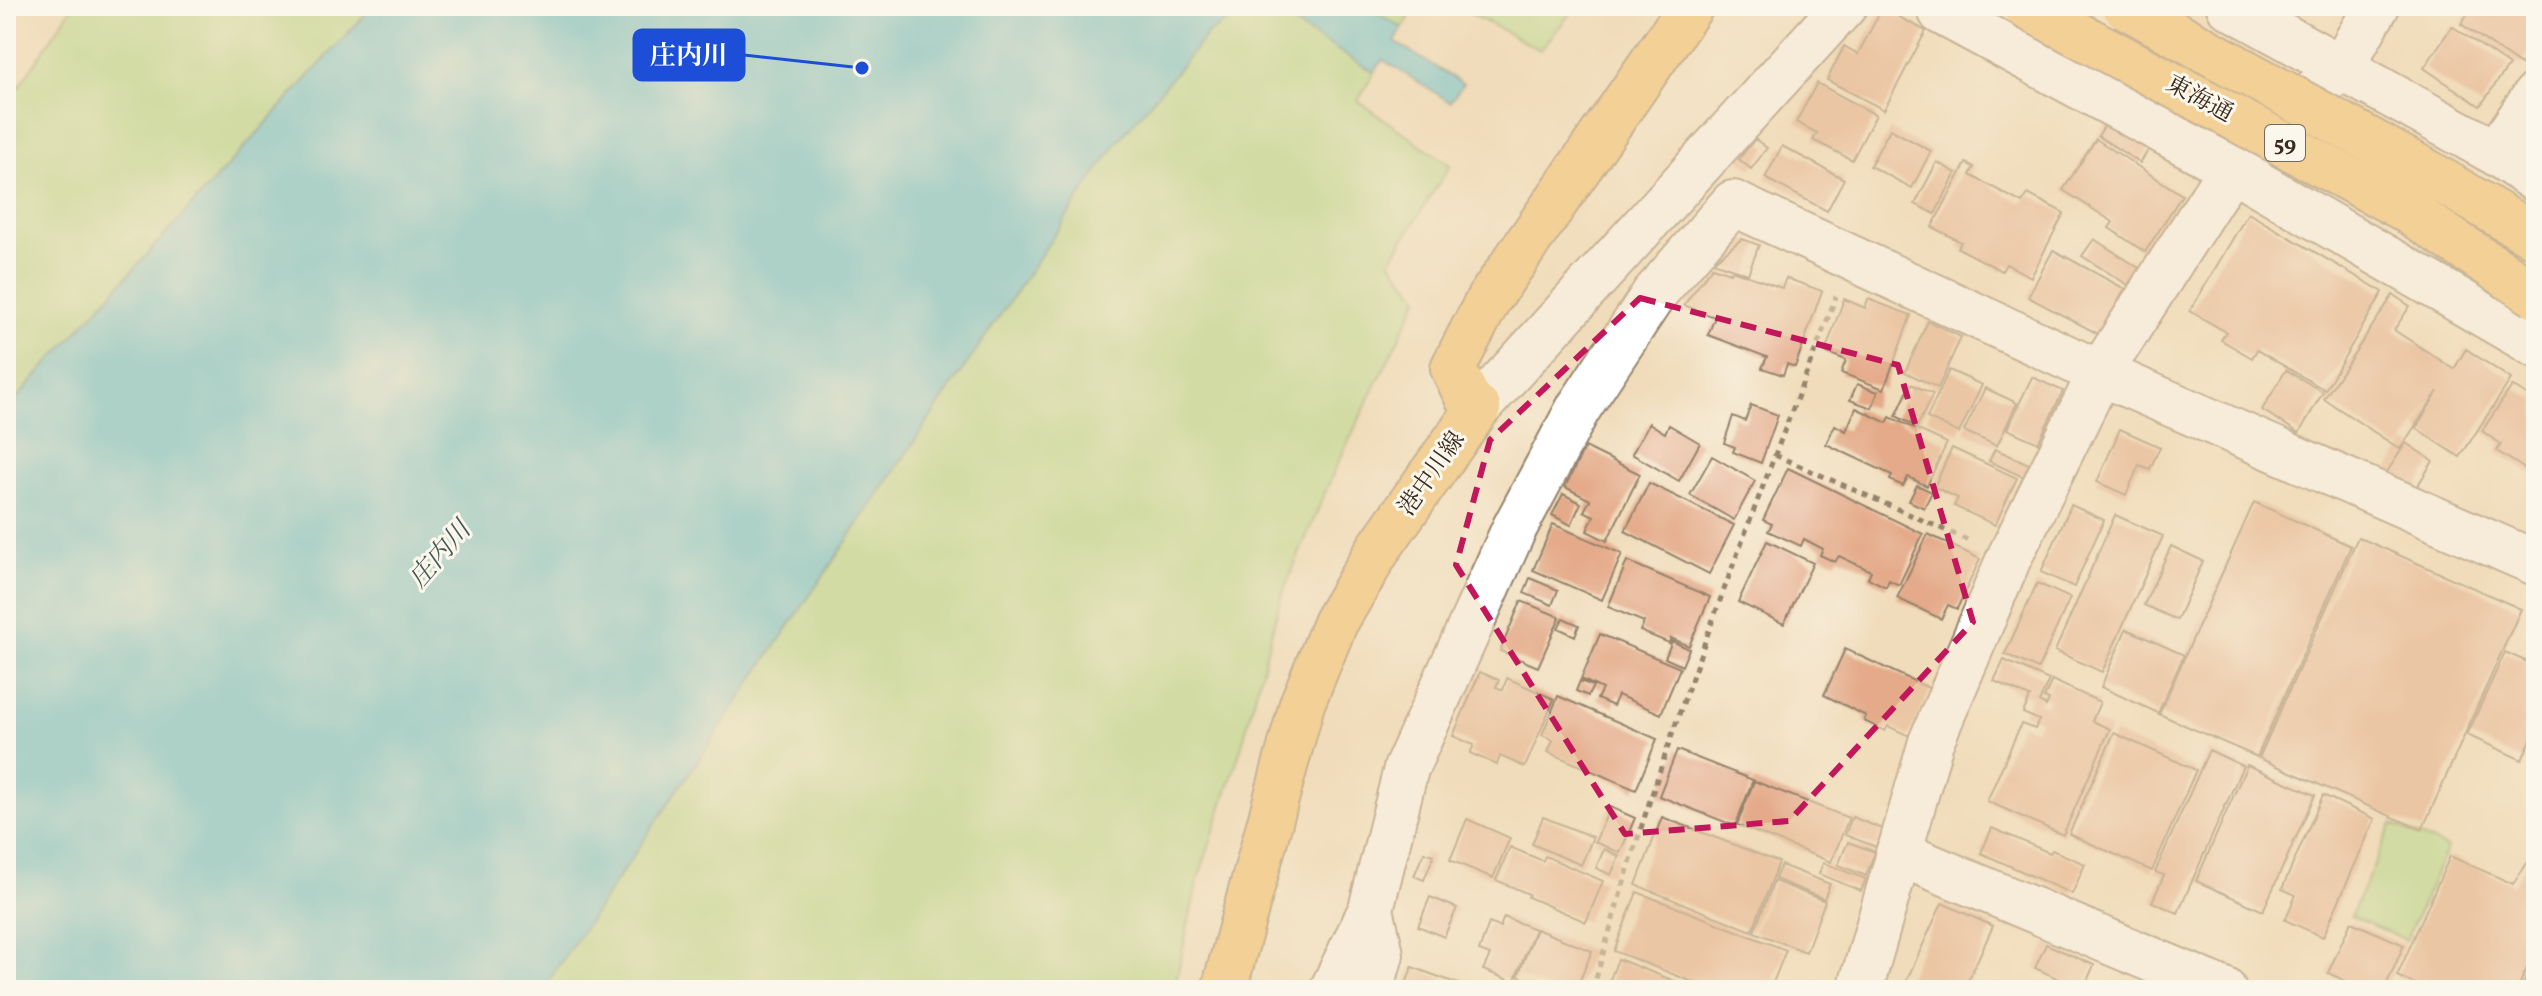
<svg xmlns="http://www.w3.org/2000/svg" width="2542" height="996" viewBox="0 0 2542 996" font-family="Vollkorn,'Noto Serif JP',serif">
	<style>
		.green { fill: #abda87; stroke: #738252; stroke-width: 2 }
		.water { fill: #5bc2d8; stroke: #4b767b; stroke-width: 2 }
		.building { fill: #e4aa89 }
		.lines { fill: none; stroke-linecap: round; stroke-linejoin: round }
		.minor-casing { stroke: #96836c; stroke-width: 48 }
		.major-casing { stroke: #96836c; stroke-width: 48 }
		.path { stroke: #96836c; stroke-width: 5; stroke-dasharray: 6 6; stroke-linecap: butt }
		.minor { stroke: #fff; stroke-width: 44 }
		.major { stroke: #f6c06b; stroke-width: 44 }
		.major-bridge-casing { stroke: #96836c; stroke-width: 48; stroke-linecap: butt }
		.major-bridge { stroke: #f6c06b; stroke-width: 44 }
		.marked { fill: none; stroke: #c2185b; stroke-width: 6; stroke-dasharray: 16 10; stroke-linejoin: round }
		.labels { text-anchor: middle; stroke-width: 6; stroke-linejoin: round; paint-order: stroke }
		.shield { fill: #fbf7ec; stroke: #75685c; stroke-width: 2 }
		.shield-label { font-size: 22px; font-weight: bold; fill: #3b2a1e }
		.street-label { font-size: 24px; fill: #3b2a1e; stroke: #fbf7ec }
		.water-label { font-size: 26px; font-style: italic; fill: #455856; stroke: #fbf7ec }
		.leader { fill: none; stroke: #1d4ed8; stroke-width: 3 }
		.callout-dot { fill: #1d4ed8; stroke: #fbf7ec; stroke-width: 3 }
		.callout { fill: #1d4ed8; stroke: #1d4ed8; stroke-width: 3 }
		.callout-label { font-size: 26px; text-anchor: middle; font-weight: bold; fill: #fff }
	</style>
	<rect width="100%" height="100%" fill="#fbf7ec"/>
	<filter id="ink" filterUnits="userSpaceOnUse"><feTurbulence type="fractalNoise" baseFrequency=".0125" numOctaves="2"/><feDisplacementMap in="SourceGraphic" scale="16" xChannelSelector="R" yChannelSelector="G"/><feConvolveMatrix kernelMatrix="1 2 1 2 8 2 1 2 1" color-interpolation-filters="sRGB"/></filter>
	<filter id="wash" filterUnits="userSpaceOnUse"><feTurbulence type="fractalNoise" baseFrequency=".006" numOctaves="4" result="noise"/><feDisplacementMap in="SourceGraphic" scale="32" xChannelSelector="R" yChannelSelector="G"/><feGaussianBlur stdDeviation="1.8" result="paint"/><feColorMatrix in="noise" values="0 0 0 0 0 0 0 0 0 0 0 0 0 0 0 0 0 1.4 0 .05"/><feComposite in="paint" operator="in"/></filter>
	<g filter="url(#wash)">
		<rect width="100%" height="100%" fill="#f0dcba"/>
		<path class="green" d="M73 6H373L6 410V106Z
			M1364 6H1416L1403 28Z
			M1456 6H1577L1540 50Z
			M1250 9 1274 12 1374 72 1358 101 1450 165 1390 261 1419 297 1335 469 1281 597 1242 745 1197 883 1174 990H542L1118 141 1208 33Z
			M2392 824 2447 848 2406 940 2351 916Z"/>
		<path class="water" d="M373 6H1364L1403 28 1395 42 1463 84 1450 102 1383 60 1374 72 1274 12 1250 9 1208 33 1118 141 542 990H6V410Z"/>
		<g id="blocks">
			<path class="building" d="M2473 6H2536V43L2521 65 2461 24Z
				M1882 8 1926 31 1884 110 1827 80 1844 46 1858 54Z
				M2452 26 2509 65 2480 106 2424 68Z
				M1817 83 1876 115 1852 160 1813 140 1817 133 1796 122Z
				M2111 115 2153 143 2140 163 2098 136Z
				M1890 129 1931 151 1912 188 1870 166Z
				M1755 139 1767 148 1751 169 1739 159Z
				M2096 139 2182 195 2145 252 2109 228 2113 222 2063 190Z
				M1782 146 1844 179 1827 211 1765 178Z
				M1937 162 1956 173 1935 214 1915 204Z
				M1966 163 1974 167 1970 175 2022 203 2028 194 2064 213 2031 277 2006 264 2002 271 1958 248 1961 242 1932 227Z
				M2248 213 2383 292 2325 390 2257 350 2252 358 2221 340 2226 332 2190 311Z
				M1742 239 1759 245 1748 274 1713 262Z
				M2094 239 2139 268 2128 285 2082 256Z
				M2053 250 2125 289 2100 335 2028 297Z
				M1712 267 1730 273 1732 270 1782 288 1786 278 1822 291 1795 367 1787 364 1783 375 1762 368 1767 357 1708 335 1715 317 1684 305Z
				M2393 295 2410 306 2394 330 2454 369 2466 349 2511 379 2460 457 2416 428 2438 391 2400 449 2324 399Z
				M1844 299 1865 308 1868 299 1911 315 1884 389 1841 373 1846 360 1825 352Z
				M1928 321 1961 337 1938 388 1905 372Z
				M1949 370 1982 385 1959 433 1927 418Z
				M2286 370 2323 392 2299 433 2262 410Z
				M2032 377 2063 391 2038 443 2007 429Z
				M1857 384 1878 392 1872 408 1850 400Z
				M1911 384 1933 394 1917 427 1896 416Z
				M2512 386 2532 398 2536 396V476L2497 451 2501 444 2482 431Z
				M1985 388 2017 403 1997 446 1964 431Z
				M1751 405 1778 415 1761 463 1733 452 1735 447 1724 443 1733 416 1745 421Z
				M1856 408 1887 423 1890 417 1947 443 1927 486 1908 477 1903 486 1890 480 1892 475 1826 444 1835 425 1846 431Z
				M1649 423 1665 433 1669 425 1700 443 1679 481 1632 454Z
				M2120 429 2160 447 2150 469 2139 465 2126 495 2097 482Z
				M2406 443 2433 461 2413 493 2385 475Z
				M1585 447 1640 474 1607 541 1587 531 1594 516 1584 511 1590 500 1565 487Z
				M1952 448 2017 478 1995 525 1954 506 1958 498 1934 487Z
				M1995 449 2029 464 2023 477 1989 461Z
				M1712 456 1755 481 1734 520 1690 495Z
				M1788 468 1923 534 1899 585 1889 580 1886 587 1868 578 1871 571 1839 556 1835 562 1820 555 1823 549 1804 539 1801 546 1768 531 1772 524 1763 520Z
				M1649 483 1734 525 1709 574 1625 531Z
				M1917 485 1932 492 1924 508 1909 501Z
				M1563 494 1581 503 1571 525 1552 515Z
				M2254 502 2351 546 2257 757 2159 714Z
				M2071 505 2104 520 2074 587 2041 572Z
				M2115 515 2163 536 2102 672 2055 651Z
				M1553 524 1622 554 1602 600 1533 570Z
				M1928 534 1980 559 1957 609 1948 605 1941 619 1897 598Z
				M2358 537 2521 609 2422 830 2259 758Z
				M1767 541 1813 563 1784 624 1738 602Z
				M2171 546 2203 561 2177 620 2144 605Z
				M1627 561 1710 597 1689 646 1671 638 1669 643 1640 631 1644 622 1608 607Z
				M1530 578 1558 590 1552 605 1524 593Z
				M2037 583 2070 598 2038 669 2005 654Z
				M1521 601 1560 617 1538 667 1500 651Z
				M1563 618 1579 625 1575 636 1558 628Z
				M2126 629 2184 655 2158 713 2101 687Z
				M1600 634 1680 668 1661 714 1618 695 1613 706 1597 699 1602 689 1581 679Z
				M1672 641 1689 649 1682 666 1665 658Z
				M1845 649 1931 689 1909 736 1888 726 1885 731 1864 721 1866 716 1824 695Z
				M2505 652 2536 666V728L2522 760 2467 735Z
				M2004 660 2049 680 2039 702 2046 706 2049 700 2044 698 2052 680 2100 702 2092 721 2110 729 2063 835 1987 801 2021 724 2035 729 2039 720 2023 713 2030 697 1994 681Z
				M1480 672 1499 680 1496 687 1503 690 1507 678 1554 699 1525 767 1500 756 1497 765 1470 753 1474 745 1453 736Z
				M1580 681 1593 686 1588 696 1576 691Z
				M1558 696 1657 739 1636 790 1548 752 1553 740 1542 735Z
				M2114 733 2196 770 2152 871 2069 834Z
				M1677 750 1753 780 1735 826 1659 796Z
				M2209 750 2243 766 2178 913 2152 902 2164 875 2155 872Z
				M2247 765 2315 795 2263 911 2196 881Z
				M1754 781 1849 818 1831 862 1737 825Z
				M2323 795 2375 819 2323 937 2285 920 2296 895 2282 889Z
				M1610 807 1635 818 1620 853 1595 842Z
				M1543 817 1593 837 1581 865 1532 844Z
				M1662 817 1779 862 1752 931 1636 885Z
				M1852 817 1883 829 1876 847 1845 835Z
				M1467 819 1510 838 1493 878 1450 860Z
				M1992 828 2050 853 2052 850 2085 864 2072 894 1981 853Z
				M1848 842 1875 852 1866 876 1838 865Z
				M1510 847 1543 861 1545 856 1603 881 1586 922 1528 897 1529 894 1496 880Z
				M1604 849 1619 856 1611 875 1596 868Z
				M2536 850V948L2517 990H2428L2397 976 2450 856 2513 884Z
				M1424 852 1434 855 1424 880 1414 876Z
				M1823 863 1866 879 1861 891 1819 874Z
				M1781 865 1830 884 1824 899 1775 879Z
				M1774 881 1825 901 1806 952 1754 932Z
				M1637 892 1786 950 1770 990H1713L1614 951Z
				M1430 897 1457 908 1444 937 1418 926Z
				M1942 903 1993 926 1964 990H1913L1904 986Z
				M1504 917 1535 929 1514 982 1483 970 1490 955 1479 951 1489 923 1500 927Z
				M2351 922 2404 945 2384 990H2366L2328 973Z
				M1536 929 1592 951 1576 990H1552L1518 976Z
				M2046 944 2094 965 2083 990 2035 968Z
				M2536 956V990H2521Z
				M1618 959 1697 990H1606Z
				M1412 967 1475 990H1404Z"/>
		</g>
	</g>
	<g filter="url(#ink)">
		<use href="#blocks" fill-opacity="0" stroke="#96836c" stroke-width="2"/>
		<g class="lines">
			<defs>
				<path id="minor" d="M1945 6 1941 12 2231 168 2536 345
					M2229 6 2496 153 2536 180
					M2496 153 2536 94
					M1478 408 1844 6
					M1898 853 2224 990
					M1332 990 1371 909
					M1371 990 1381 954 1371 909 1406 769 1514 529 1578 409 1654 294 1733 203 2100 373 2536 563
					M1860 990 1931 742 2009 558 2100 373 2231 168 2342 66 2377 6"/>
				<path id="major" d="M1224 990 1302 704 1335 623 1379 548 1478 408 1468 399 1453 368 1488 300 1691 6"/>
			</defs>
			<use href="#minor" class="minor-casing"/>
			<use href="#major" class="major-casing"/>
			<path class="path" d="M1775 455 1972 542
				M1593 990C1657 753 1748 525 1836 297"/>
			<use href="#minor" class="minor"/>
			<use href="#major" class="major"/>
			<defs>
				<path id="major-bridge" d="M2025 6 2403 208 2536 295
					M2125 6 2424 170 2536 237"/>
			</defs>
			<use href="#major-bridge" class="major-bridge-casing"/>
			<use href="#major-bridge" class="major-bridge"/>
		</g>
	</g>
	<path d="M0 0H2542V996H0ZM1640 298 1898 365 1973 622 1789 821 1625 834 1456 565 1490 440Z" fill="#f0dcba" fill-opacity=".55" fill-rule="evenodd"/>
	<path class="marked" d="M1640 298 1898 365 1973 622 1789 821 1625 834 1456 565 1490 440Z"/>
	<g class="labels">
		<rect class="shield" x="2265" y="125" width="40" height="36" rx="6"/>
		<g class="shield-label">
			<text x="2285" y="151">59</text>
		</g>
		<g class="street-label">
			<text transform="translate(2200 98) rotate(28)" y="8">東海通</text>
			<text transform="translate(1431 473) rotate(-55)" y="8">港中川線</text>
		</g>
		<g class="water-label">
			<text transform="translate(439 554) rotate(-49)" y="9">庄内川</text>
		</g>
	</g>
	<path class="leader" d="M862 68L744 55"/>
	<circle class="callout-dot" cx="862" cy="68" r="8"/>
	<rect class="callout" x="634" y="30" width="110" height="50" rx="8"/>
	<g class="callout-label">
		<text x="689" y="64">庄内川</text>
	</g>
	<rect width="2542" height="996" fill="none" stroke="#fbf7ec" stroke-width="32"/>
</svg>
